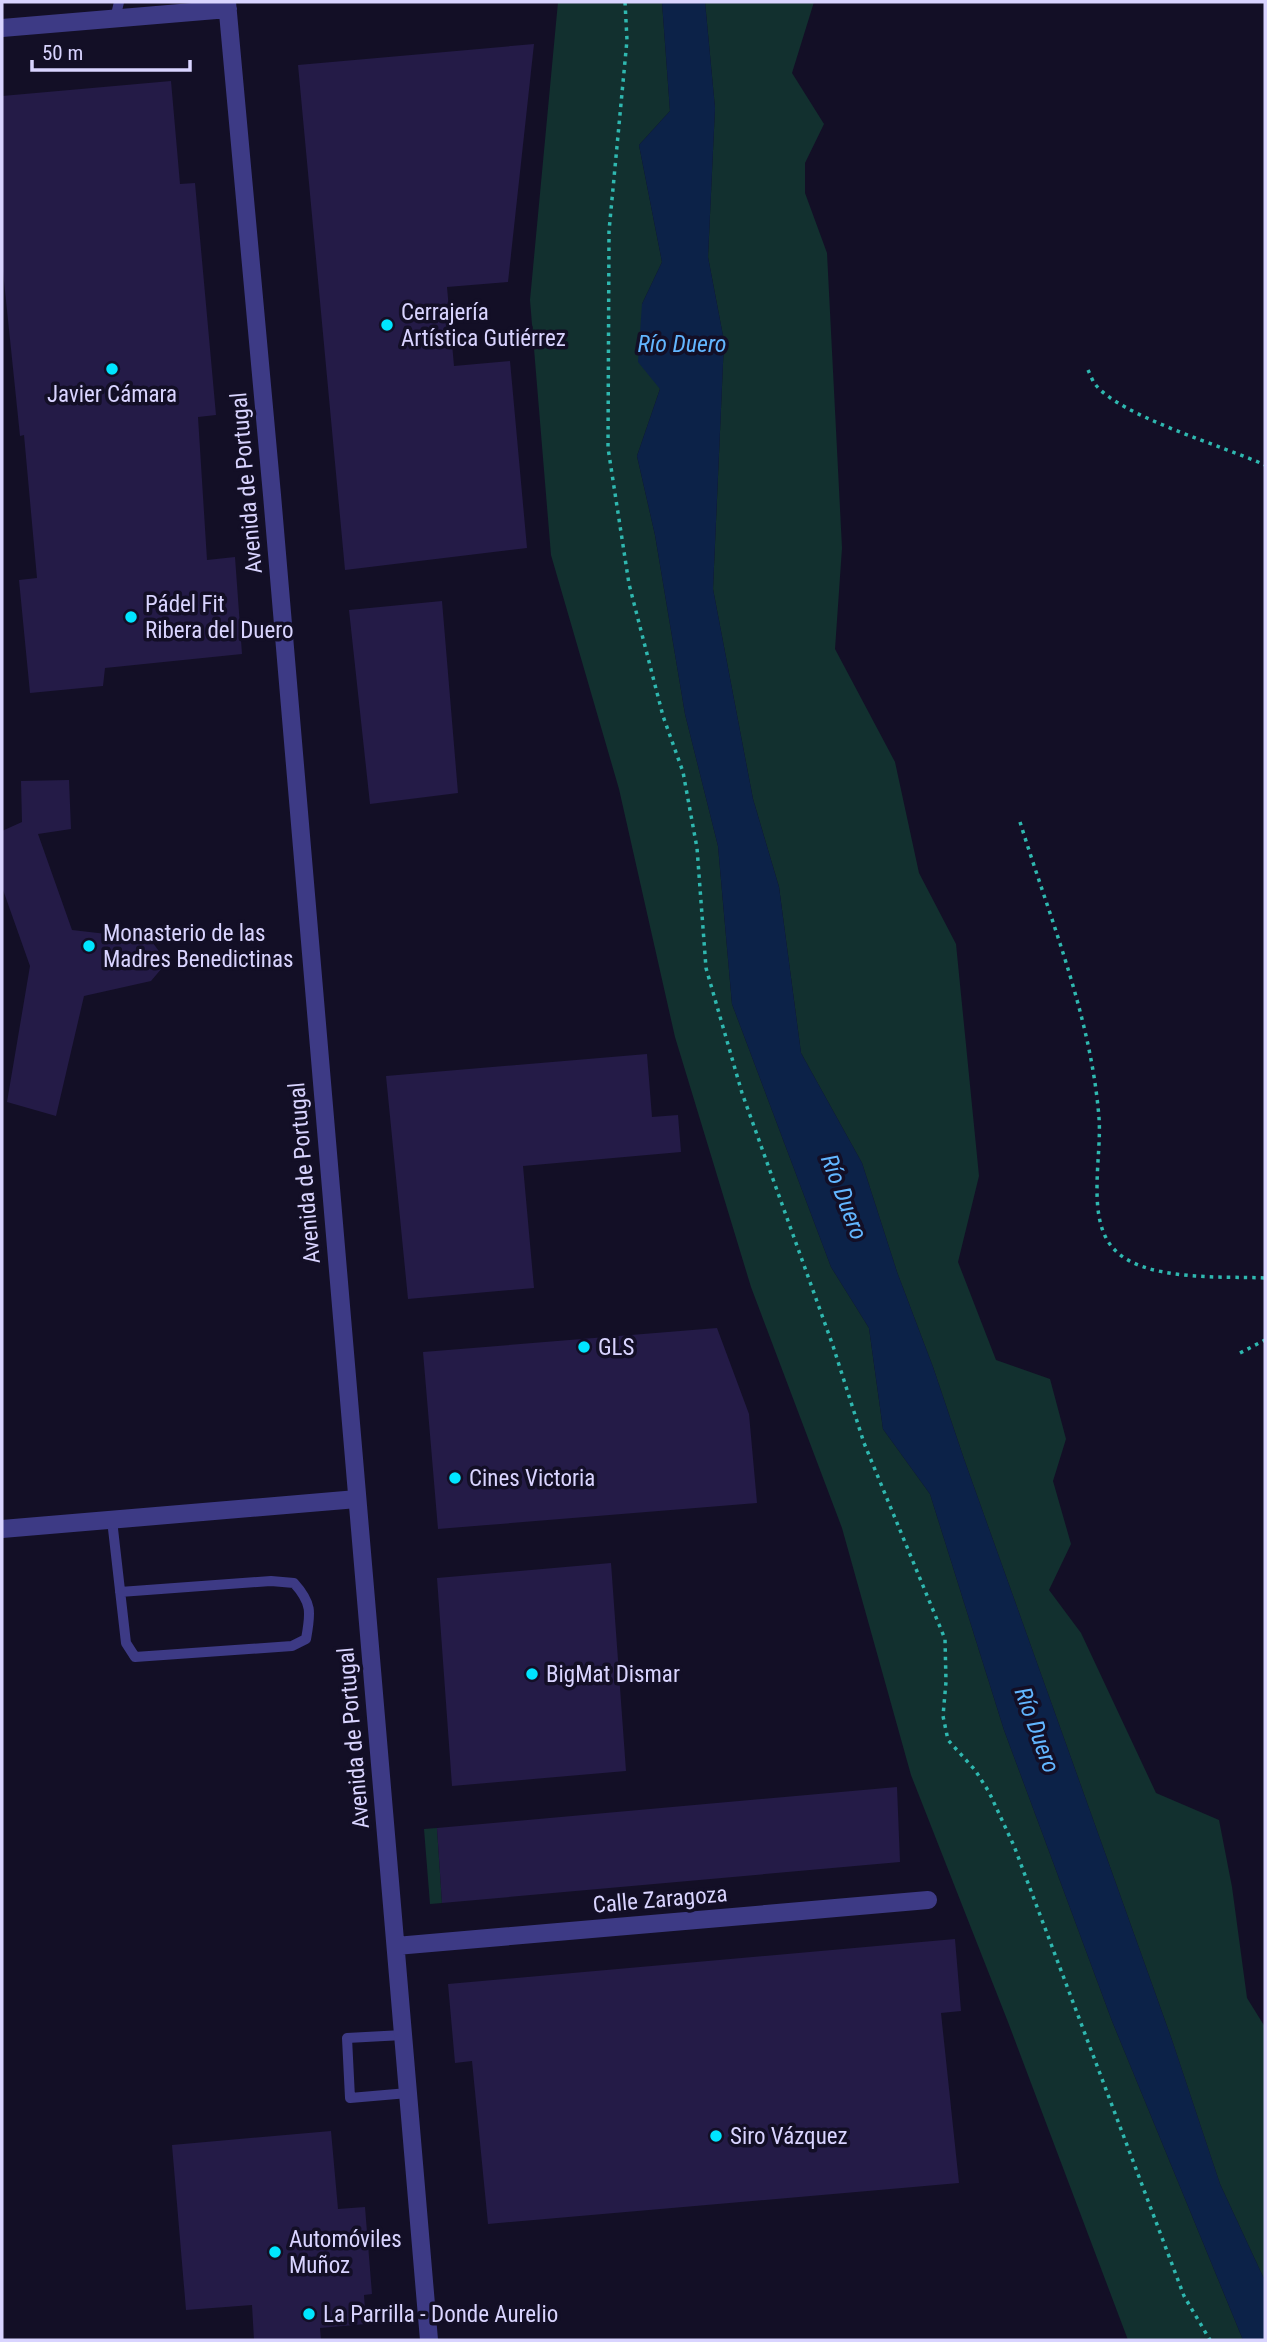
<svg xmlns="http://www.w3.org/2000/svg" width="1267" height="2342" viewBox="0 0 1267 2342" font-family="'Roboto Condensed',sans-serif">
	<style>
		.green { fill: #12302f }
		.water { fill: #0c2248 }
		.building { fill: #241b47 }
		.lines { fill: none; stroke-linecap: round; stroke-linejoin: round }
		.path { stroke: #2fb8b0; stroke-width: 3.5; stroke-dasharray: 3.5 5; stroke-linecap: butt }
		.lane { stroke: #3d3a85; stroke-width: 10 }
		.street { stroke: #3d3a85; stroke-width: 18 }
		.poi-dot { fill: #00e5ff; stroke: #130f26; stroke-width: 2.5 }
		.labels { text-anchor: middle; stroke-width: 7; stroke-linejoin: round; paint-order: stroke }
		.poi-label { font-size: 23px; fill: #d9d4ff; stroke: #130f26; text-anchor: start }
		.street-label { font-size: 23px; fill: #d9d4ff; stroke: #130f26 }
		.water-label { font-size: 24px; font-style: italic; fill: #62b6ff; stroke: #130f26 }
	</style>
	<rect width="100%" height="100%" fill="#130f26"/>
	<path class="green" d="M558 2H662L670 111 639 145 662 262 642 304 660 389 637 456 655 535 685 714 718 846 732 1004 831 1267 869 1328 883 1429 930 1494 1004 1730 1112 2021 1243 2340H1128L1008 2022 911 1775 842 1528 751 1287 675 1037 619 789 551 555 530 300Z
		M705 2H814L792 73 824 124 805 163V193L827 253 842 548 835 649 895 762 919 873 956 944 979 1176 958 1262 996 1360 1050 1379 1066 1439 1053 1481 1071 1544 1049 1590 1081 1633 1156 1793 1219 1820 1232 1887 1247 1998 1265 2027V2281L1220 2184 1172 2040 964 1459 933 1367 897 1272 862 1163 801 1053 779 887 753 799 713 589 724 341 708 257 715 108Z
		M437 1828 442 1903 430 1904 424 1829Z"/>
	<path class="water" d="M662 2H705L715 108 708 257 724 341 713 589 753 799 779 887 801 1053 862 1163 897 1272 933 1367 964 1459 1172 2040 1220 2184 1265 2281V2340H1243L1112 2021 1004 1730 930 1494 883 1429 869 1328 831 1267 732 1004 718 846 685 714 655 535 637 456 660 389 638 362 642 304 662 262 639 145 670 111Z"/>
	<path class="building" d="M534 44 508 282 447 287 454 366 510 361 527 548 345 570 298 65Z
		M171 81 180 184 195 183 216 415 198 417 207 560 235 557 242 654 105 668 103 686 30 693 19 580 37 578 24 435 20 436 2 262V96Z
		M442 601 458 793 370 804 349 610Z
		M69 780 71 829 38 834 72 930 150 939 161 954 162 968 151 981 84 996 56 1116 7 1102 30 966 2 887V831L22 822 21 781Z
		M647 1054 652 1117 678 1115 681 1152 523 1166 534 1288 408 1299 386 1076Z
		M717 1328 749 1414 757 1503 438 1529 423 1352Z
		M611 1563 626 1771 452 1786 437 1578Z
		M897 1787 900 1862 442 1903 437 1828Z
		M955 1939 961 2011 941 2013 959 2183 488 2224 472 2061 455 2063 448 1984Z
		M331 2131 338 2209 365 2207 372 2294 364 2295 366 2324 320 2328 321 2340H254L252 2305 186 2310 172 2145Z"/>
	<g class="lines">
		<path class="path" d="M625 2 627 40 609 231 608 448 629 584 663 716 683 772 697 848 706 968 742 1093 833 1346 864 1443 945 1639 946 1682 943 1716 948 1740 975 1770 989 1792 1014 1846 1184 2296 1210 2340
			M1088 370C1090 374 1092 380 1095 384 1119 416 1226 447 1265 465
			M1020 822C1050 919 1091 1016 1099 1118 1102 1156 1086 1218 1113 1248 1142 1282 1223 1276 1265 1278
			M1240 1353 1265 1340"/>
		<path class="lane" d="M115 19 119 2
			M112 1520 126 1643 135 1657 292 1646 306 1639C311 1612 312 1603 294 1583L271 1581 120 1592
			M403 2035 347 2038 350 2098 408 2093"/>
		<path class="street" d="M227 2 272 495 429 2340
			M2 28 228 9
			M2 1529 357 1499
			M396 1946 928 1900"/>
	</g>
	<g class="poi-dot">
		<circle cx="387" cy="325" r="7"/>
		<circle cx="112" cy="369" r="7"/>
		<circle cx="131" cy="617" r="7"/>
		<circle cx="89" cy="946" r="7"/>
		<circle cx="584" cy="1347" r="7"/>
		<circle cx="455" cy="1478" r="7"/>
		<circle cx="532" cy="1674" r="7"/>
		<circle cx="716" cy="2136" r="7"/>
		<circle cx="275" cy="2252" r="7"/>
		<circle cx="309" cy="2314" r="7"/>
	</g>
	<g class="labels">
		<g class="poi-label">
			<text x="401" y="320">Cerrajería<tspan x="401" dy="26">Artística Gutiérrez</tspan></text>
			<text x="112" y="402" text-anchor="middle">Javier Cámara</text>
			<text x="145" y="612">Pádel Fit<tspan x="145" dy="26">Ribera del Duero</tspan></text>
			<text x="103" y="941">Monasterio de las<tspan x="103" dy="26">Madres Benedictinas</tspan></text>
			<text x="598" y="1355">GLS</text>
			<text x="469" y="1486">Cines Victoria</text>
			<text x="546" y="1682">BigMat Dismar</text>
			<text x="730" y="2144">Siro Vázquez</text>
			<text x="289" y="2247">Automóviles<tspan x="289" dy="26">Muñoz</tspan></text>
			<text x="323" y="2322">La Parrilla - Donde Aurelio</text>
		</g>
		<g class="street-label">
			<text transform="translate(246 483) rotate(-95)" y="8">Avenida de Portugal</text>
			<text transform="translate(304 1173) rotate(-95)" y="8">Avenida de Portugal</text>
			<text transform="translate(353 1738) rotate(-95)" y="8">Avenida de Portugal</text>
			<text transform="translate(660 1899) rotate(-5)" y="8">Calle Zaragoza</text>
		</g>
		<g class="water-label">
			<text x="682" y="352">Río Duero</text>
			<text transform="translate(844 1197) rotate(69)" y="8">Río Duero</text>
			<text transform="translate(1037 1730) rotate(70)" y="8">Río Duero</text>
		</g>
	</g>
	<rect width="1267" height="2342" fill="none" stroke="#d9d4ff" stroke-width="7"/>
	<path d="M32 60v10h158v-10" fill="none" stroke="#d9d4ff" stroke-width="3.5"/>
	<text x="42" y="60" font-size="21" fill="#d9d4ff" stroke="#130f26" stroke-width="5" paint-order="stroke">50 m</text>
</svg>
